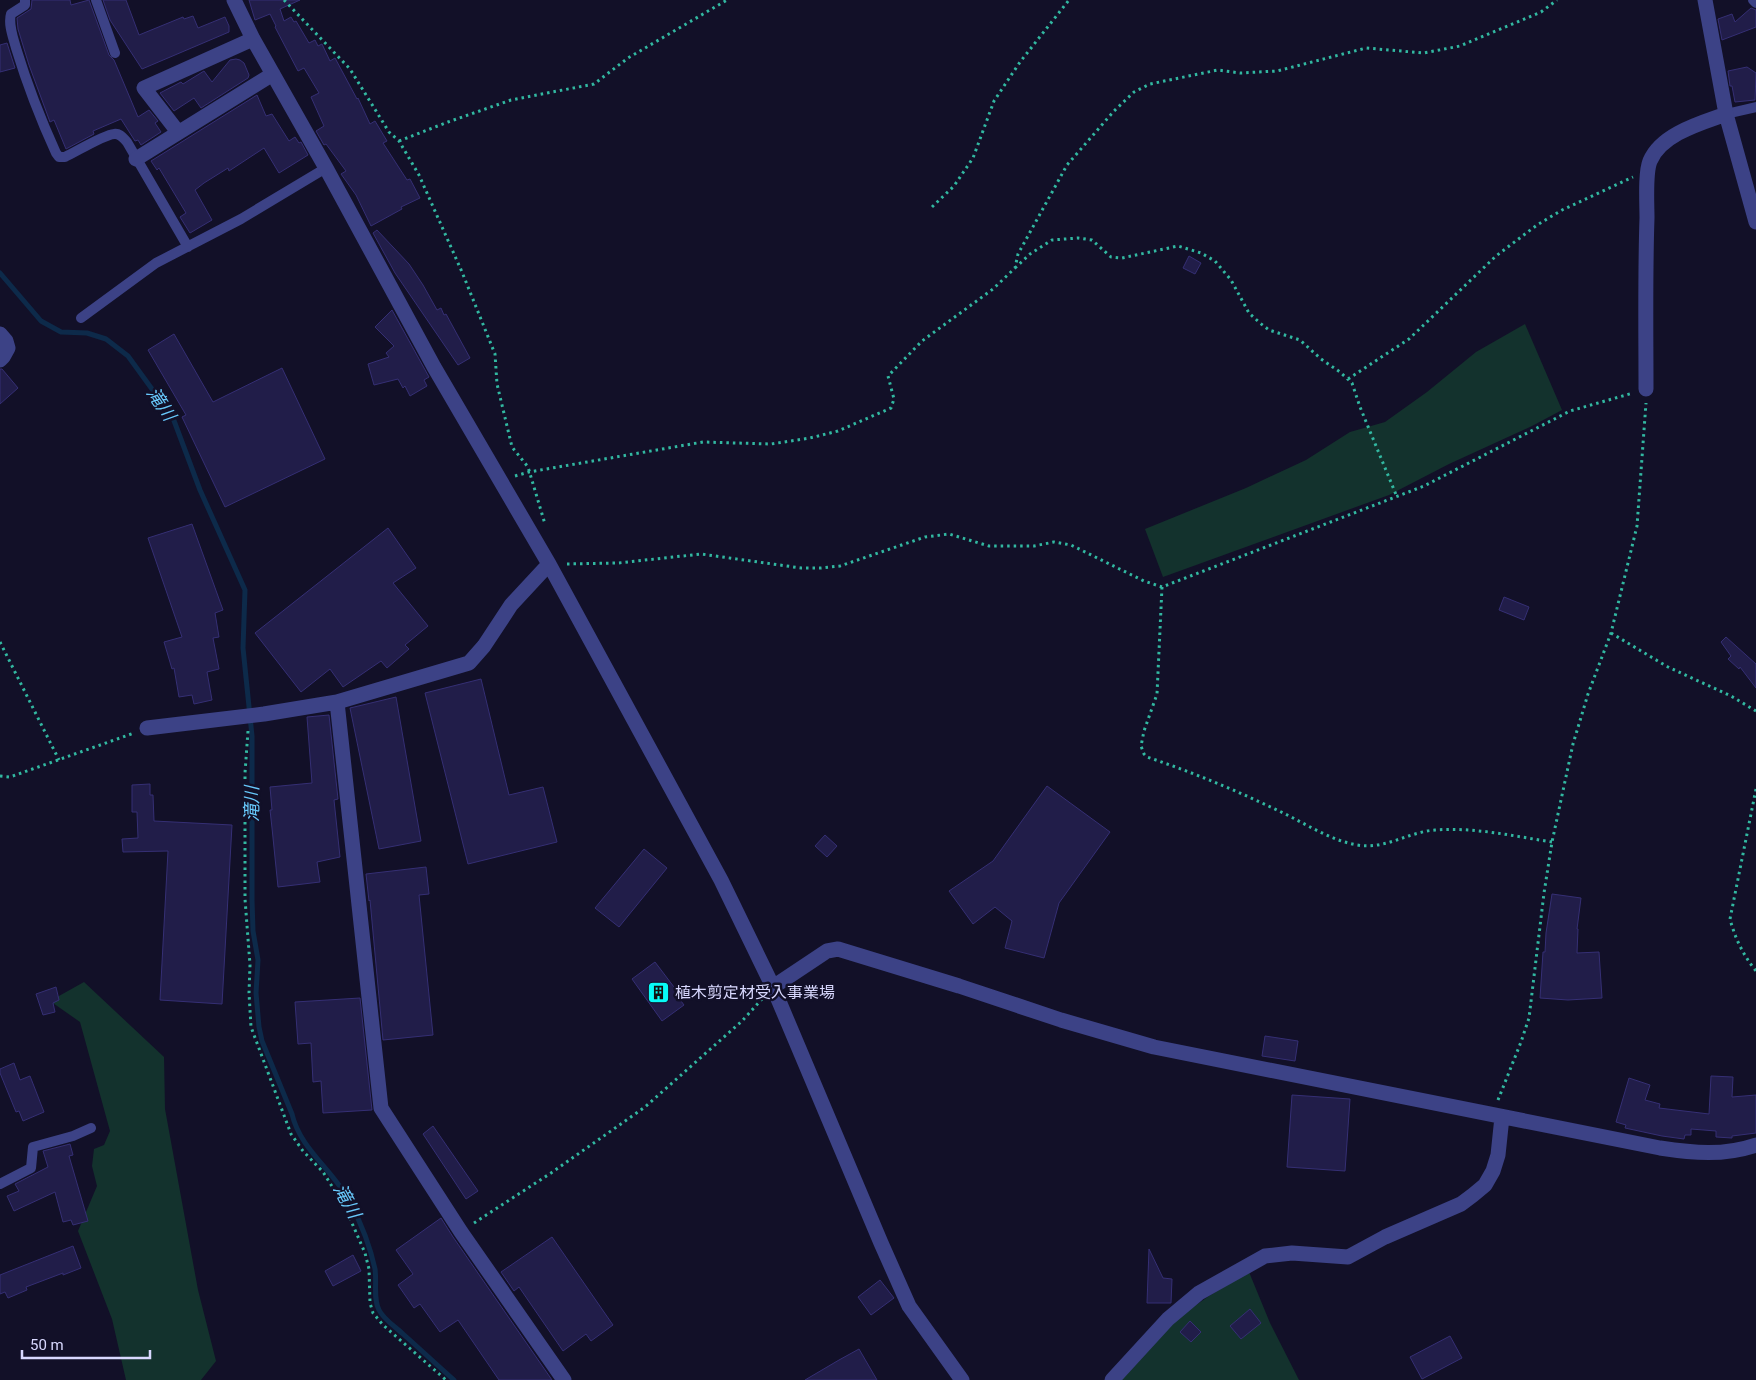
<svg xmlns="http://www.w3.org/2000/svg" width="1756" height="1380" viewBox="0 0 1756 1380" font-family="Roboto,'Noto Sans JP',sans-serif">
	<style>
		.green { fill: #13322d }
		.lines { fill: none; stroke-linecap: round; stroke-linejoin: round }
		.stream { stroke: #0d2a4a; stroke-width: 5 }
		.building { fill: #211d49; stroke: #352f74 }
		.path { stroke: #32b8a1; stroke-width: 3; stroke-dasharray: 2.5 4; stroke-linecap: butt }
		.lane { stroke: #3c4286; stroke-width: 10 }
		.street { stroke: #3c4286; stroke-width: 15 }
		.labels { text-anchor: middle; stroke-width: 5; stroke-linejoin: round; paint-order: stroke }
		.poi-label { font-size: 16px; fill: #d8d8fe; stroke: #121028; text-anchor: start }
		.water-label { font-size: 18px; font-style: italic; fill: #68c9fc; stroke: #121028 }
	</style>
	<rect width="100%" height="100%" fill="#121028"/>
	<path class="green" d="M1525 324 1562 410 1532 426 1449 464 1389 495 1163 577 1145 529 1246 488 1306 460 1350 432 1385 422 1427 392 1476 352Z
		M84 982 164 1057 165 1109 198 1290 216 1361 201 1380H126L112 1319 78 1231 97 1186 92 1166 94 1149 104 1145 110 1131 80 1022 50 1001Z
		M1249 1272 1270 1323 1299 1380H1120L1176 1319 1209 1296Z"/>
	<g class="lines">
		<path class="stream" d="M0 273 41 321 61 332 87 333 106 339 128 356 173 418 200 490 245 590 243 648 252 736V900L253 931 258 960 256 993 259 1027 262 1041 292 1114C300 1149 333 1170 350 1202 361 1223 370 1246 375 1269 377 1282 373 1299 379 1310 384 1320 396 1327 403 1334 420 1349 437 1365 454 1380"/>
	</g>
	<path class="building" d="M32 0H70L71 5 89 0 109 55 114 60 138 117 149 110 158 121 155 123 161 132 141 145 138 140 135 141 121 119 93 131 94 134 66 149 54 120 50 122 46 111 29 65 18 29 17 18 31 9Z
		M103 0H126L139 35 183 17 184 19 193 16 198 28 225 17 229 26V32L142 69 110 20Z
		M249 0H300L280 9 284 21 291 17 294 22 296 21 309 43 315 40 318 46 322 44 330 61 335 58 357 99 358 98 370 124 375 121 387 141 383 143 407 180 410 179 420 198 401 207 402 209 371 226 356 195 341 174 346 171 326 144 324 145 316 131 324 126 311 97 319 93 304 68 298 71 275 27 276 26 270 14 255 20Z
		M1751 8 1756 10V27L1722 40 1718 19 1732 14 1735 22Z
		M7 43 15 68 0 72V45Z
		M236 59 240 60 244 63 249 75 248 78 201 108 194 98 174 111 160 93 181 82 183 84 204 71 212 82 230 60Z
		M1747 67 1756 73 1755 100 1735 102 1732 86H1730L1728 71Z
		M257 95 266 116 272 114 289 141 295 137 299 143 301 142 308 155 279 173 264 148 229 171 228 168 204 183 195 190 212 220 190 233 180 217 186 213 159 168 157 170 151 161Z
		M377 230 409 264 423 285 437 310 441 308 444 315 446 314 470 358 458 365 395 273 373 233Z
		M1189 256 1201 263 1195 274 1183 268Z
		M392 310 429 377 424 380 427 386 410 396 405 386 403 388 398 379 374 385 368 364 389 357 386 353 394 346 375 327Z
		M174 334 213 402 282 368 325 459 225 507 182 417 186 415 148 350Z
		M0 369H2L18 388 0 404Z
		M192 524 223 610 215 613 219 637 213 638 219 669 207 672 212 700 194 704 192 695 179 697 174 668 172 669 164 642 182 637 148 538Z
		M388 528 416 568 393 583 428 626 405 645 409 649 387 668 381 661 343 687 330 669 301 692 255 633Z
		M1504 597 1529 607 1524 620 1499 610Z
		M1726 637 1756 664V688L1740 667 1739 669 1728 659 1731 656 1721 642Z
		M481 679 509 795 543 787 557 842 468 864 425 693Z
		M396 697 421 841 379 849 350 708Z
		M329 715 338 799 334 800 340 857 317 862 320 882 278 887 272 828 270 810H272L270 787 312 783 307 717Z
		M150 784V795H153L154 821 232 825 222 1004 160 1000 168 851 123 852 122 839 138 838 137 812H132V785Z
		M1047 786 1110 832 1059 903 1044 958 1005 948 1012 921 995 907 973 924 949 891 993 861Z
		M825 835 837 846 827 857 815 846Z
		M644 849 667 868 619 927 595 908Z
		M426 867 429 894 419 895 433 1035 383 1040 370 900 369 901 366 874Z
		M1552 894 1581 898 1577 929H1578L1577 953 1599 952 1602 998 1568 1000 1540 998 1543 952H1545L1546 933Z
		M655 962 677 991 675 993 684 1005 662 1021 632 979Z
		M56 987 59 1000 53 1003 55 1012 43 1015 36 994Z
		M360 998 372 1110 323 1113 321 1081 313 1082 311 1043 298 1044 295 1002Z
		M1265 1036 1298 1041 1295 1061 1262 1056Z
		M14 1063 20 1080 30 1076 44 1112 23 1121 19 1111 16 1112 0 1073V1069Z
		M1711 1076 1733 1077 1732 1097 1756 1095V1133L1732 1136V1138L1716 1137V1131L1691 1129V1135H1685L1684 1139 1662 1136 1625 1128 1626 1125 1616 1122 1629 1078 1650 1085 1645 1100 1660 1104 1659 1108 1709 1114Z
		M1292 1095 1350 1099 1345 1171 1287 1167Z
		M433 1126 478 1191 466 1199 423 1134Z
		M70 1144 73 1155 69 1156 88 1221 73 1225 71 1220 63 1222 55 1192 14 1211 7 1196 19 1191 15 1184 48 1167 43 1151Z
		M441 1218 453 1237 552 1380H499L458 1320 440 1332 420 1304 414 1308 398 1285 413 1274 396 1250Z
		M552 1237 613 1325 591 1341 586 1334 563 1351 519 1287 514 1291 501 1272Z
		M73 1246 81 1268 63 1275V1273L26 1287 27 1290 8 1298 5 1292 0 1294V1275Z
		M1149 1249 1163 1278 1172 1279 1171 1303H1147Z
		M353 1255 361 1271 333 1286 325 1271Z
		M880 1280 894 1298 871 1315 858 1297Z
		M1250 1309 1261 1323 1241 1339 1230 1326Z
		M1190 1321 1201 1332 1191 1342 1180 1332Z
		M1450 1336 1462 1358 1422 1379 1410 1357Z
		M859 1349 877 1380H805L839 1360Z"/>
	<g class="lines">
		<path class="path" d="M284 0 350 69 389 132 399 141 419 175 462 272 495 354 497 384 512 447 528 467 545 524
			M399 141 448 122 511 100 594 84 628 58 727 0
			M932 207 954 186 973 158 994 101 1020 62 1069 0
			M1015 268 1030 254 1052 240 1078 238 1092 240 1111 257 1122 258 1178 246 1201 253 1215 261 1231 280 1249 313 1260 323 1269 330 1300 340 1321 359 1340 372 1352 383 1360 407 1397 497
			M1348 379 1409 339 1496 256 1537 225 1562 210 1633 177
			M515 476 529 472 703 442 771 444 810 438 838 431 891 408 894 399 888 376 922 341 993 289 1015 268 1018 254 1067 165 1114 111 1134 92 1150 84 1218 70 1240 73 1277 71 1366 48 1424 53 1460 46 1541 12 1557 0
			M567 564 618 563 701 554 801 568H821L840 566 925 537 949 534 989 546H1034L1054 542 1071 545 1144 581 1162 587 1424 486 1570 411 1633 393
			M1162 587 1157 694 1144 731 1141 746 1144 754 1147 757C1192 772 1235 790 1277 810 1303 822 1329 840 1357 845 1385 850 1408 832 1435 830 1474 827 1513 836 1552 842
			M1611 633 1668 667 1731 696 1756 711
			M0 642 59 760
			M248 731 245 773V899L250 965 249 993 251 1027 291 1134 303 1151 323 1172 345 1207 365 1253 369 1269 370 1303 373 1313 383 1325 446 1380
			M0 776 10 777 134 733
			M1756 789 1730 919C1735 938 1743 955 1756 971
			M1498 1100 1521 1042 1529 1018 1544 893 1552 842 1573 744 1588 694 1611 633 1637 526 1646 403
			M474 1223 551 1173 645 1107 742 1021 762 999"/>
		<path class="lane" d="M25 0V5L11 14C8 24 13 37 16 48 27 84 40 118 56 153L59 157H65C76 152 103 135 114 134 120 133 123 138 127 142L188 247
			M96 0 115 53
			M1753 0 1756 3
			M1726 114 1756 107
			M81 318 156 263 241 219 326 168
			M0 1184 31 1168 33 1147 73 1136 91 1128"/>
		<path class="street" d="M234 0 253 39 326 168 434 367 549 564 721 880 773 987 881 1243 909 1306 962 1380
			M1705 0 1726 114 1756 222
			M178 132 144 88 253 39
			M136 159 273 74
			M0 334 6 341 8 348 3 357 0 360
			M1646 389C1646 332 1645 275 1647 218 1647 204 1645 173 1650 161 1661 134 1701 123 1726 114
			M337 702 381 1108 461 1232 564 1380
			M147 728 264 714 337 702 469 663 484 646 511 605 549 564
			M773 987 827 951 838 949 959 986 1061 1020 1154 1047 1660 1148C1693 1153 1724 1156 1756 1145
			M1112 1380 1168 1319 1199 1293 1265 1256 1292 1253 1348 1257 1385 1237 1461 1204 1473 1195 1485 1185 1493 1171 1498 1155 1502 1117"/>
	</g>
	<defs>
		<symbol id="building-square" viewBox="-11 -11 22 22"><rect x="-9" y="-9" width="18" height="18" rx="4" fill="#08fbf7" stroke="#121028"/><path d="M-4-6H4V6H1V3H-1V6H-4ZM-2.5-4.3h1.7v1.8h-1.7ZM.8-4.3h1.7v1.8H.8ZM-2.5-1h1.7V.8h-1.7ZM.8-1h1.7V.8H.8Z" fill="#111"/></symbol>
	</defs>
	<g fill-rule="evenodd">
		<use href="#building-square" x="646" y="980" width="25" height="25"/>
	</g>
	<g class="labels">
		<g class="poi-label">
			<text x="675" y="998">植木剪定材受入事業場</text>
		</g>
		<g class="water-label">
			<text transform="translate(161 404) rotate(56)" y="6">滝川</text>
			<text transform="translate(252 804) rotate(-90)" y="6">滝川</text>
			<text transform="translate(347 1201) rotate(61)" y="6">滝川</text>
		</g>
	</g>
	<path d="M22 1350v8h128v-8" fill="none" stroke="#d8d8fe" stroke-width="2.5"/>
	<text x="30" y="1350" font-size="15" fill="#d8d8fe" stroke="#121028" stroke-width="4" paint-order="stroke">50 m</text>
</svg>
